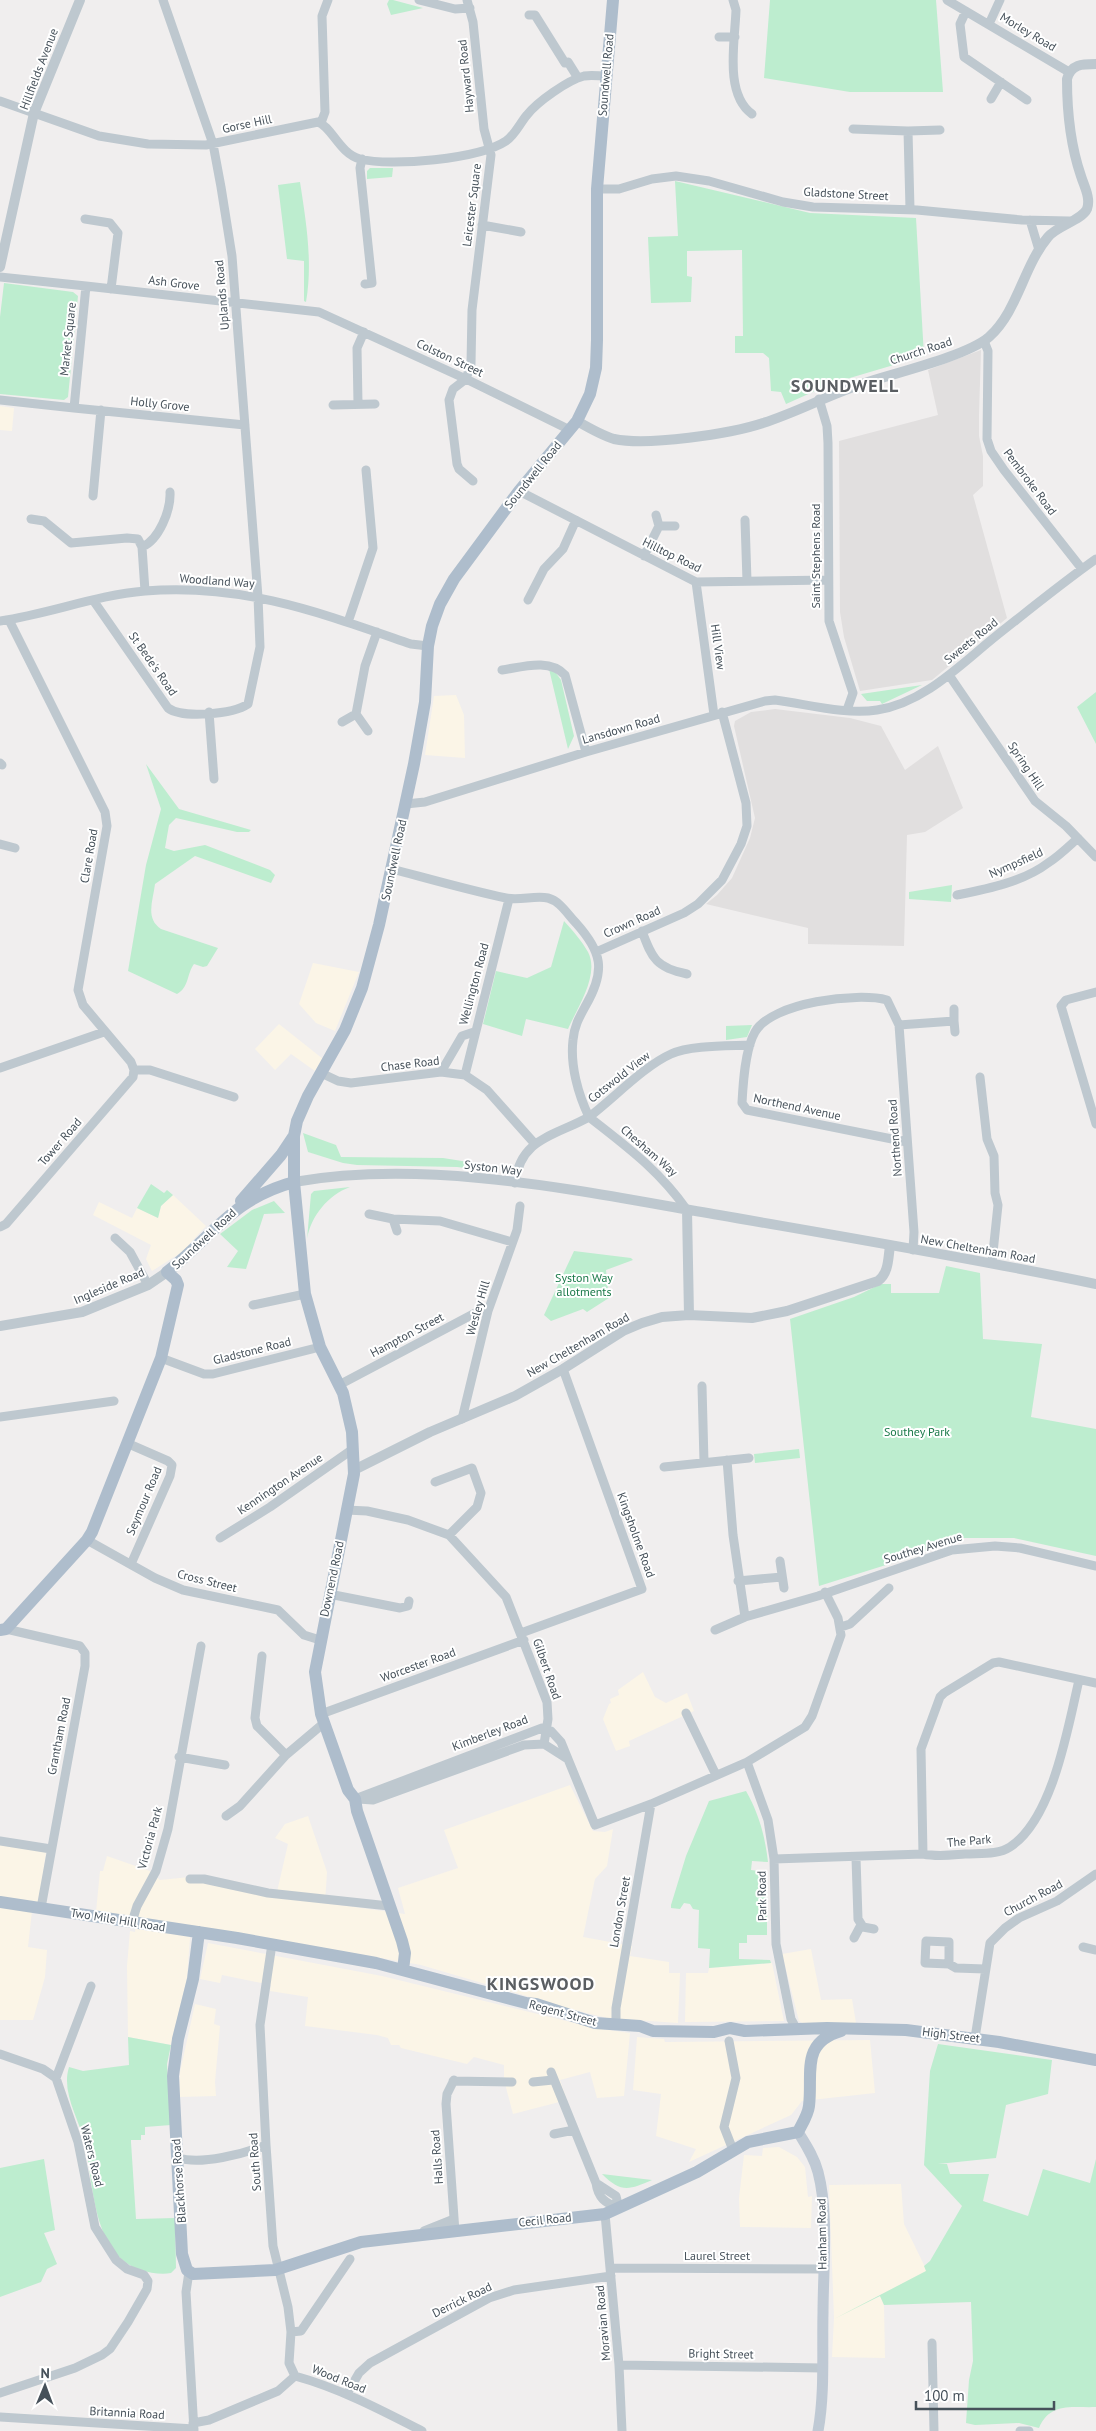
<svg xmlns="http://www.w3.org/2000/svg" width="1096" height="2431" viewBox="0 0 1096 2431" font-family="'PT Sans',sans-serif">
	<style>
		.commercial { fill: #fbf5e7 }
		.education { fill: #e1dfdf }
		.green { fill: #bdedcf }
		.lines { fill: none; stroke-linecap: round; stroke-linejoin: round }
		.minor { stroke: #bec8cf; stroke-width: 9 }
		.tertiary { stroke: #bec8cf; stroke-width: 10 }
		.secondary { stroke: #bfc9d4; stroke-width: 11 }
		.primary { stroke: #aebdcc; stroke-width: 12 }
		.labels { text-anchor: middle; stroke-width: 4; stroke-linejoin: round; paint-order: stroke }
		.street-label { font-size: 12px; fill: #46515a; stroke: #fff }
		.park-label { font-size: 12px; fill: #1a7949; stroke: #fff }
		.district-label { font-size: 18px; font-weight: bold; letter-spacing: 1px; fill: #5a5e62; stroke: #fff }
	</style>
	<rect width="100%" height="100%" fill="#f0eeee"/>
	<path class="commercial" d="M0 406 14 408 12 431 0 430Z
		M456 695 464 715 465 758 425 755 434 696Z
		M313 963 359 972 335 1031 316 1023 299 1004Z
		M279 1024 323 1059 315 1071 291 1054 275 1070 255 1049Z
		M173 1195 206 1226 182 1252 152 1271 146 1259 151 1245 93 1215 99 1202 132 1218 137 1208 158 1218 161 1206Z
		M643 1672 655 1697 666 1703 687 1693 694 1711 629 1741 630 1746 616 1751 603 1719 609 1704 611 1703 610 1699 619 1695 618 1690Z
		M570 1785 593 1831 605 1832 613 1829 607 1866 595 1879 583 1937 632 1946 630 1956 669 1962V1973H680L678 2023 607 2018 574 2010 421 1965 191 1925 187 1978 171 2045 128 2037 127 1966 130 1931 135 1932 137 1919 96 1912 100 1871H103L107 1856 150 1871 160 1880 200 1876 228 1889 276 1896 288 1844 275 1838 285 1824 308 1816 327 1872 325 1903 405 1914 398 1888 458 1868 444 1830Z
		M0 1844 46 1852 39 1902H33L28 1947 47 1950 45 1977 33 2020H0Z
		M208 1943 382 1976 595 2028 630 2033 624 2096 597 2098 590 2072 560 2080 567 2100 513 2114 504 2080V2065L474 2057 467 2064 401 2048 399 2045H391L388 2038 377 2035 305 2026 308 1997 270 1991 271 1985 222 1975 220 1983 200 1979Z
		M811 1949 821 2000 852 1999 856 2023 804 2024 799 2021 782 1954Z
		M772 1963 784 2021 685 2022 686 1973H708L709 1968Z
		M195 2004 216 2009 214 2024 220 2026 215 2082 216 2096 179 2097 180 2072Z
		M637 2037 664 2039 665 2042 870 2040 875 2093 802 2101 791 2115 689 2162 696 2149 656 2136 661 2094 633 2090Z
		M779 2147 797 2157 805 2167 808 2197 812 2196 811 2228 740 2227 739 2198 744 2155 762 2156 763 2148Z
		M901 2184 904 2224 927 2271 863 2304 880 2296 884 2305 885 2358 832 2357 834 2318 829 2185Z"/>
	<path class="education" d="M981 350 979 415V436L983 456V486L973 495 1007 618 932 680 860 691 844 637 840 612 839 441 938 415 928 370Z
		M775 709 850 718 881 726 905 770 938 746 963 808 925 832 907 835 904 946 808 944V928L706 904 717 895 732 878 750 838 755 818 734 726 735 721 751 712Z"/>
	<path class="green" d="M389 0H393L423 8 391 15 387 4Z
		M770 0H936L943 92H850L764 78Z
		M370 168H393L392 177 367 179V171Z
		M675 181 810 213 916 218 924 356 833 383 786 404 781 392 771 391 769 358 763 353H735V336H743L742 250 687 251V276L692 277 691 302 651 303 648 237 678 236Z
		M300 182C306 221 313 262 306 302L304 301V261L287 259 278 185Z
		M4 283 73 292 78 296 68 397 64 400 0 394V317Z
		M549 669 556 673 561 680 574 736 568 749Z
		M922 685 882 704 880 701H867L861 694Z
		M1096 692V744L1077 707Z
		M146 764 179 809 251 830 249 832H237L176 818 169 825 165 848 174 851 205 845 270 870 275 875 271 883 195 856 155 884C153 901 145 918 161 929L218 948 207 966 203 967 194 964C187 973 189 988 177 994L128 971 146 865 161 809Z
		M952 885 951 902 909 899V892Z
		M564 921C572 930 582 941 588 952 600 975 577 1008 568 1029L526 1019 522 1036 483 1024 496 971 527 978 551 967Z
		M752 1025 747 1037 726 1040V1026Z
		M303 1133 336 1145 341 1157 443 1158 500 1167 491 1171 457 1167 357 1165 343 1163 308 1152Z
		M151 1184 164 1193 167 1190 173 1195 161 1206 158 1218 137 1208Z
		M350 1187C328 1195 311 1216 307 1239L311 1194 314 1191Z
		M274 1201 285 1213 264 1214 246 1269 227 1267 238 1251 220 1234 252 1210Z
		M574 1251 631 1258 633 1260 606 1270 608 1290 612 1296 587 1312 583 1309 551 1321 544 1315Z
		M946 1266 980 1273 983 1339 1042 1344 1031 1417 1096 1429V1556L1014 1538H959L905 1559 819 1586 790 1319 854 1297 881 1284H891V1293H939Z
		M799 1449 800 1458 755 1463 754 1454Z
		M746 1791C759 1814 765 1836 768 1862L752 1861 751 1870 767 1872V1935H747V1943H739V1959L770 1960 771 1963 709 1968 710 1949 698 1948 699 1910 693 1909 690 1904 684 1903 680 1909 671 1908V1905L686 1856 709 1801Z
		M128 2037 171 2045 167 2064 171 2125 145 2127V2135H141V2140H131V2142L136 2219 175 2218 176 2268 171 2273C162 2275 150 2273 141 2270 92 2254 94 2185 85 2144 79 2118 61 2093 69 2067L83 2071 129 2065Z
		M938 2044 1052 2060 1048 2094 1006 2105 996 2158 938 2164H947L950 2174H989L983 2201 1028 2216 1043 2169 1090 2183 1096 2159V2407C1072 2408 1050 2402 1039 2428L1019 2423 975 2425 966 2423 969 2380 973 2361 971 2302 884 2305 880 2296 834 2319 926 2271 924 2266 930 2261 962 2206 924 2165 930 2071Z
		M44 2159 55 2230 44 2233 57 2264 47 2269 41 2282 0 2297V2168Z
		M602 2174 652 2180C629 2190 621 2193 602 2174Z"/>
	<g class="lines">
		<path class="minor" d="M419 0 455 9 470 8
			M467 0 473 22 484 129 491 155 472 310 471 364 466 379 453 389 449 400 457 464 459 469 473 481
			M733 0 736 10C735 41 724 94 752 114
			M947 0 1069 72
			M966 11 960 24 964 57 1027 100
			M529 15H535L565 63 568 62 578 78
			M989 24 1000 0
			M719 37H735
			M991 99 1001 82
			M0 101 99 136 148 144 206 145 318 122C332 127 339 153 360 159 391 167 479 159 506 141 515 135 520 123 527 115 537 102 568 80 584 76 591 75 599 76 606 76
			M321 123 325 112 322 16 328 0
			M853 129 908 131 910 209
			M908 131 940 130
			M362 159 360 168 372 283 365 284
			M597 189H619L652 179 676 176 709 181 783 202 813 207 917 210 1022 220 1069 221
			M85 219 110 223 118 233 111 289
			M1030 220 1039 250
			M482 225 521 232
			M0 277 86 286 74 408 0 400
			M86 286 319 312 466 379 570 430
			M984 341 988 351 987 439 991 451 1004 470 1082 569
			M819 399 827 426 828 443 829 621 853 693 847 710
			M358 404 357 348 364 332
			M333 405 375 404
			M74 408 245 425
			M519 491 696 582 828 580
			M93 496 101 410
			M656 515 659 526
			M31 519 44 521 71 543 127 538 138 539 142 547 145 591
			M745 520 747 581
			M142 547C159 540 171 510 170 492
			M644 556 659 526H675
			M696 582 714 715
			M93 600 168 708C183 719 233 714 248 704L260 647 258 597 232 256 221 187 213 144 163 0
			M528 600 544 569 563 549 576 520
			M0 621C49 614 96 595 145 591 243 583 321 613 411 644L428 646
			M348 622 373 548 366 470
			M502 670C522 667 550 658 565 675L586 752
			M949 675 1035 801 1066 826 1096 857
			M209 712 214 779
			M342 722 356 714
			M368 731 356 714 365 666 377 632
			M0 763 2 765
			M406 804 425 802 586 752 765 701 775 700C807 704 845 715 877 710 924 703 961 664 996 636 1029 610 1062 583 1096 559
			M0 844 15 848
			M392 869C430 879 468 890 506 898 520 901 535 895 548 898 560 901 568 915 576 923 602 952 606 970 586 1005 580 1016 574 1026 573 1040 570 1065 578 1094 589 1117 555 1136 520 1138 515 1183
			M957 895C987 889 1023 882 1048 863 1059 856 1068 847 1078 838
			M642 931C652 959 657 968 687 974
			M596 952 684 913 698 904 722 880 741 844 747 826 746 803 722 712
			M1096 992 1066 1000 1061 1006 1096 1124
			M954 1021 955 1032
			M899 1025 954 1021V1009
			M0 1068 104 1032
			M134 1070H150L234 1097
			M441 1072 462 1036 474 1032
			M321 1073 338 1081 351 1083 441 1072 465 1075 487 1090 535 1144
			M465 1075 509 899
			M980 1077 987 1139 994 1156 995 1193 998 1205 992 1262
			M907 1142 747 1110 742 1103C743 1084 745 1049 755 1032 772 1002 858 992 887 1000L899 1025 914 1232 913 1250
			M687 1210C659 1170 627 1147 589 1117 613 1099 644 1066 671 1054 690 1045 728 1046 750 1045
			M369 1214 393 1219 440 1221 512 1242
			M393 1219 397 1231
			M0 1227 6 1224 133 1077 134 1070 131 1062 83 1005 78 990 107 826 105 812 9 620
			M115 1238 130 1252 148 1285
			M253 1305 305 1294
			M161 1358 204 1374H213L320 1347
			M339 1385 479 1311H488
			M702 1386 704 1462
			M0 1417 114 1401
			M462 1419 488 1311 517 1230 520 1206
			M129 1444 168 1461 172 1465 170 1476 131 1564
			M727 1460 733 1535 745 1617
			M664 1467 749 1458
			M435 1482 472 1468 481 1493 477 1507 449 1535
			M346 1510 367 1511 408 1520 449 1535 506 1597 547 1702 548 1719 544 1744 524 1745 373 1800 358 1799
			M220 1538 270 1507 353 1449
			M87 1540 155 1578 183 1590 278 1610 304 1635 320 1640
			M780 1561 784 1588
			M738 1581 782 1577
			M329 1594 400 1608 408 1606 409 1601
			M841 1627 850 1624 889 1588
			M6 1629 80 1646 85 1653V1666L41 1908
			M715 1630 745 1617 818 1596 952 1550 995 1546 1020 1548 1096 1566
			M521 1633 642 1589 563 1369
			M262 1656 255 1718 257 1726 286 1755 324 1723
			M686 1713 716 1775
			M321 1714 524 1640
			M544 1744 566 1758
			M179 1757 225 1765
			M747 1762 768 1820 774 1859 776 1944 791 2019 797 2030
			M355 1799 542 1728 551 1731 561 1742 595 1825 651 1804 747 1762 805 1727 812 1716 841 1635 838 1618 825 1592
			M226 1816 240 1806 286 1755
			M0 1841 51 1849
			M923 1854 921 1749 940 1697 944 1693 993 1663 999 1662 1096 1683
			M856 1858 858 1919 863 1927 874 1929
			M774 1859 923 1854C938 1857 951 1855 965 1854 980 1853 998 1855 1010 1847 1053 1819 1068 1727 1079 1680
			M190 1879H204L268 1893 389 1906
			M132 1922 137 1906 156 1871 168 1829 201 1646
			M854 1938 861 1925
			M272 1944 260 2025 266 2145 273 2246 288 2307 291 2332 289 2363 295 2376
			M1083 1947 1096 1950
			M949 1964V1942L926 1941 925 1963 949 1964 956 1968 985 1969
			M616 2025V2008L651 1804
			M975 2038 990 1943 1005 1928 1019 1918 1057 1901 1096 1874
			M729 2041 736 2078 724 2127 733 2150
			M0 2054 43 2069 56 2078 78 2142 95 2227 116 2260 127 2269 144 2275 148 2281 147 2289 128 2322 110 2349 102 2355 75 2368 0 2393
			M551 2072 596 2183C598 2198 605 2203 619 2208
			M56 2078 91 1986
			M454 2080 447 2094 446 2104 455 2232
			M453 2081 512 2082
			M533 2082 553 2080
			M554 2134 574 2130
			M178 2158C202 2165 243 2154 266 2145
			M596 2183 616 2196 619 2208
			M605 2214 619 2365 622 2431
			M424 2231 454 2219
			M611 2268 823 2269
			M189 2272 186 2292 194 2431
			M291 2332 301 2331 350 2259
			M932 2343 934 2431
			M619 2365 822 2368
			M295 2376C339 2388 381 2410 422 2431
			M347 2394 359 2373 370 2363 489 2298 514 2290 611 2276
			M0 2417 194 2429
			M193 2423 209 2420 278 2391 295 2376
			M1020 2431H1029"/>
		<path class="tertiary" d="M0 267 34 113 80 0
			M577 421C589 428 601 435 614 439 648 446 730 434 763 423 798 412 830 394 865 383 895 373 967 356 989 337 1018 311 1023 267 1048 237 1057 226 1082 220 1087 209 1091 198 1084 186 1081 176 1071 147 1067 110 1067 79 1071 64 1082 64 1096 64
			M294 1182C431 1158 583 1192 719 1215 845 1237 971 1258 1096 1284
			M687 1210 689 1315
			M0 1326 82 1312 148 1285 167 1272
			M354 1470 430 1432 515 1396 563 1369 623 1331 642 1323 662 1317 689 1315 752 1318 787 1311 878 1281C889 1273 888 1258 890 1246"/>
		<path class="secondary" d="M798 2132C806 2145 814 2157 818 2172 829 2213 823 2271 823 2313 822 2352 825 2393 818 2431"/>
		<path class="primary" d="M241 1201 281 1155 293 1137
			M0 1630 6 1629 87 1540 92 1532 161 1358 178 1285 176 1280 167 1272C214 1235 232 1199 294 1182
			M0 1902 237 1938 376 1963 526 2003 536 2004 595 2023 640 2026 653 2031 714 2032 730 2028 745 2031 827 2028 906 2030 999 2042 1096 2060
			M199 1932 193 1979 178 2039 173 2076 182 2254 187 2270 193 2274 275 2270 361 2242 605 2214 697 2172 748 2142 798 2132C802 2124 808 2115 809 2106 813 2073 800 2043 841 2031
			M403 1970 405 1953 402 1941 357 1811 355 1799 348 1790 321 1714 315 1672 354 1474 352 1432 343 1393 320 1347 305 1294 294 1182V1136L297 1121 308 1096 345 1030 362 988 379 925 414 764 425 702 428 646 432 626 440 604 454 579 519 491 577 421 590 394 596 368 597 340V189L613 0"/>
	</g>
	<g class="labels">
		<g class="street-label">
			<text transform="translate(1028 32) rotate(31)" y="4">Morley Road</text>
			<text transform="translate(39 69) rotate(-69)" y="4">Hillfields Avenue</text>
			<text transform="translate(606 75) rotate(-85)" y="4">Soundwell Road</text>
			<text transform="translate(466 76) rotate(-96)" y="4">Hayward Road</text>
			<text transform="translate(247 124) rotate(-12)" y="4">Gorse Hill</text>
			<text transform="translate(846 194) rotate(3)" y="4">Gladstone Street</text>
			<text transform="translate(472 205) rotate(-83)" y="4">Leicester Square</text>
			<text transform="translate(174 283) rotate(7)" y="4">Ash Grove</text>
			<text transform="translate(222 295) rotate(-95)" y="4">Uplands Road</text>
			<text transform="translate(68 339) rotate(-84)" y="4">Market Square</text>
			<text transform="translate(921 351) rotate(-18)" y="4">Church Road</text>
			<text transform="translate(450 358) rotate(25)" y="4">Colston Street</text>
			<text transform="translate(160 404) rotate(6)" y="4">Holly Grove</text>
			<text transform="translate(533 475) rotate(-51)" y="4">Soundwell Road</text>
			<text transform="translate(1030 482) rotate(53)" y="4">Pembroke Road</text>
			<text transform="translate(672 555) rotate(26)" y="4">Hilltop Road</text>
			<text transform="translate(816 556) rotate(-90)" y="4">Saint Stephens Road</text>
			<text transform="translate(217 581) rotate(4)" y="4">Woodland Way</text>
			<text transform="translate(971 641) rotate(-39)" y="4">Sweets Road</text>
			<text transform="translate(718 647) rotate(82)" y="4">Hill View</text>
			<text transform="translate(153 664) rotate(55)" y="4">St Bede's Road</text>
			<text transform="translate(621 729) rotate(-16)" y="4">Lansdown Road</text>
			<text transform="translate(1026 766) rotate(56)" y="4">Spring Hill</text>
			<text transform="translate(89 856) rotate(-80)" y="4">Clare Road</text>
			<text transform="translate(394 860) rotate(-78)" y="4">Soundwell Road</text>
			<text transform="translate(1016 863) rotate(-24)" y="4">Nympsfield</text>
			<text transform="translate(632 922) rotate(-24)" y="4">Crown Road</text>
			<text transform="translate(474 984) rotate(-75)" y="4">Wellington Road</text>
			<text transform="translate(410 1064) rotate(-7)" y="4">Chase Road</text>
			<text transform="translate(619 1077) rotate(-38)" y="4">Cotswold View</text>
			<text transform="translate(797 1107) rotate(12)" y="4">Northend Avenue</text>
			<text transform="translate(895 1138) rotate(-94)" y="4">Northend Road</text>
			<text transform="translate(60 1142) rotate(-49)" y="4">Tower Road</text>
			<text transform="translate(649 1151) rotate(41)" y="4">Chesham Way</text>
			<text transform="translate(493 1168) rotate(7)" y="4">Syston Way</text>
			<text transform="translate(204 1239) rotate(-43)" y="4">Soundwell Road</text>
			<text transform="translate(978 1249) rotate(10)" y="4">New Cheltenham Road</text>
			<text transform="translate(109 1286) rotate(-23)" y="4">Ingleside Road</text>
			<text transform="translate(478 1308) rotate(-74)" y="4">Wesley Hill</text>
			<text transform="translate(407 1335) rotate(-28)" y="4">Hampton Street</text>
			<text transform="translate(578 1345) rotate(-30)" y="4">New Cheltenham Road</text>
			<text transform="translate(252 1351) rotate(-14)" y="4">Gladstone Road</text>
			<text transform="translate(280 1484) rotate(-34)" y="4">Kennington Avenue</text>
			<text transform="translate(144 1501) rotate(-67)" y="4">Seymour Road</text>
			<text transform="translate(636 1535) rotate(70)" y="4">Kingsholme Road</text>
			<text transform="translate(923 1548) rotate(-17)" y="4">Southey Avenue</text>
			<text transform="translate(332 1579) rotate(-78)" y="4">Downend Road</text>
			<text transform="translate(207 1581) rotate(14)" y="4">Cross Street</text>
			<text transform="translate(418 1665) rotate(-20)" y="4">Worcester Road</text>
			<text transform="translate(547 1669) rotate(71)" y="4">Gilbert Road</text>
			<text transform="translate(490 1733) rotate(-21)" y="4">Kimberley Road</text>
			<text transform="translate(59 1736) rotate(-79)" y="4">Grantham Road</text>
			<text transform="translate(150 1838) rotate(-75)" y="4">Victoria Park</text>
			<text transform="translate(969 1841) rotate(-5)" y="4">The Park</text>
			<text transform="translate(762 1896) rotate(-91)" y="4">Park Road</text>
			<text transform="translate(1033 1898) rotate(-28)" y="4">Church Road</text>
			<text transform="translate(620 1912) rotate(-80)" y="4">London Street</text>
			<text transform="translate(118 1920) rotate(9)" y="4">Two Mile Hill Road</text>
			<text transform="translate(563 2013) rotate(15)" y="4">Regent Street</text>
			<text transform="translate(951 2035) rotate(7)" y="4">High Street</text>
			<text transform="translate(92 2156) rotate(76)" y="4">Waters Road</text>
			<text transform="translate(437 2157) rotate(-94)" y="4">Halls Road</text>
			<text transform="translate(255 2162) rotate(-94)" y="4">South Road</text>
			<text transform="translate(179 2181) rotate(-94)" y="4">Blackhorse Road</text>
			<text transform="translate(545 2220) rotate(-6)" y="4">Cecil Road</text>
			<text transform="translate(822 2234) rotate(-91)" y="4">Hanham Road</text>
			<text x="717" y="2260">Laurel Street</text>
			<text transform="translate(462 2300) rotate(-26)" y="4">Derrick Road</text>
			<text transform="translate(603 2323) rotate(-95)" y="4">Moravian Road</text>
			<text transform="translate(721 2354) rotate(1)" y="4">Bright Street</text>
			<text transform="translate(339 2379) rotate(22)" y="4">Wood Road</text>
			<text transform="translate(127 2413) rotate(3)" y="4">Britannia Road</text>
		</g>
		<g class="park-label">
			<text x="584" y="1282">Syston Way<tspan x="584" dy="14">allotments</tspan></text>
			<text x="917" y="1436">Southey Park</text>
		</g>
		<g class="district-label">
			<text x="845" y="392">SOUNDWELL</text>
			<text x="541" y="1990">KINGSWOOD</text>
		</g>
	</g>
	<g transform="translate(45 2386) rotate(1)" stroke="#ffffff" stroke-width="4" paint-order="stroke">
	<path d="M0-4L9 19L0 12L-9 19Z" fill="#46515a"/>
	<text y="-8" font-size="14" font-weight="bold" text-anchor="middle" fill="#46515a">N</text>
	</g>
	<path d="M916 2401v8h138v-8" fill="none" stroke="#46515a" stroke-width="2.5"/>
	<text x="924" y="2401" font-size="15" fill="#46515a" stroke="#ffffff" stroke-width="4" paint-order="stroke">100 m</text>
</svg>
